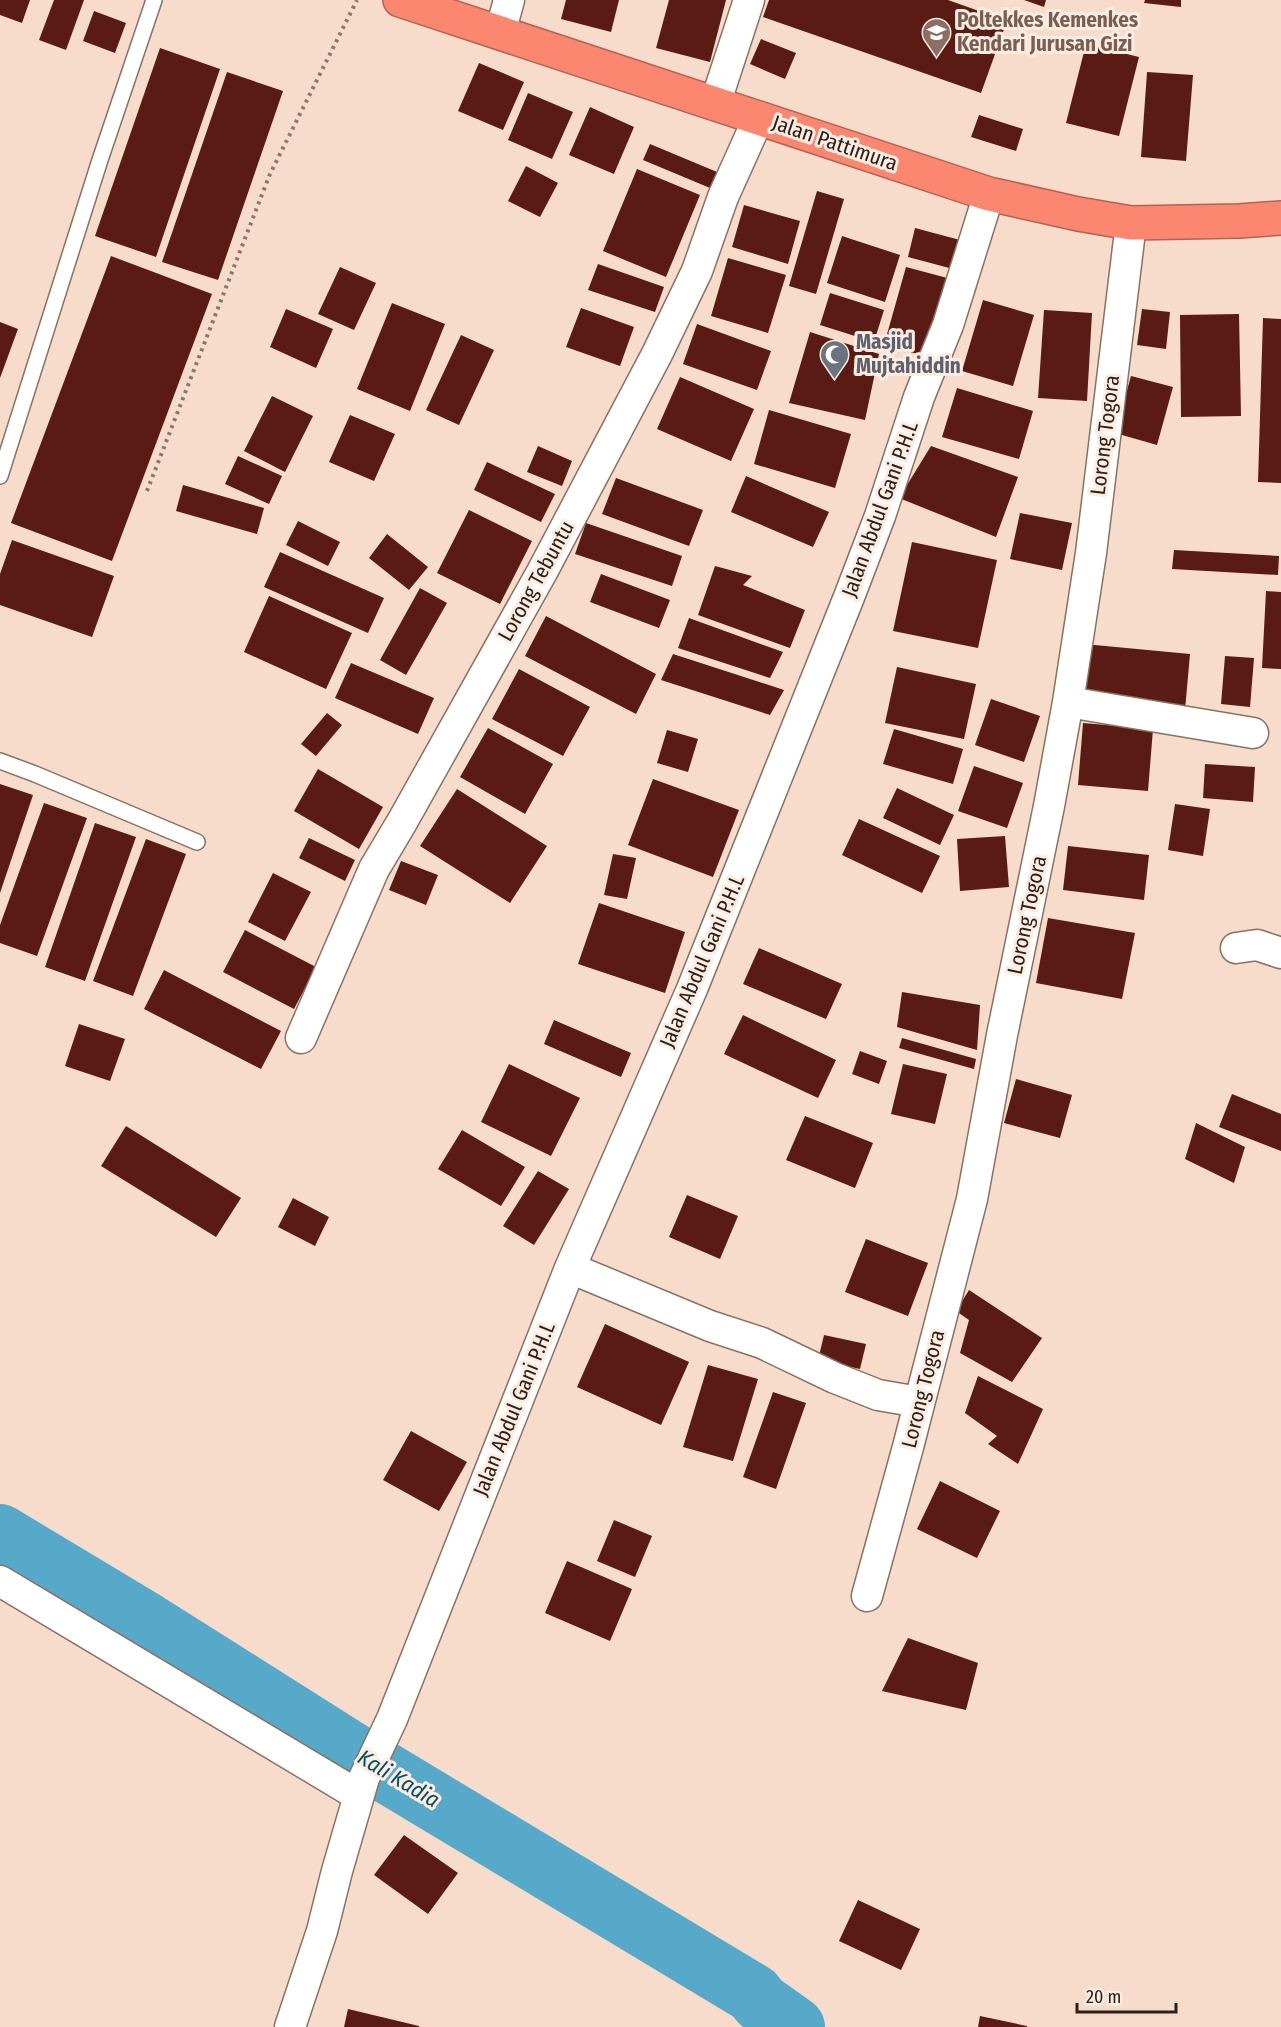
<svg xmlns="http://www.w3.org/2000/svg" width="1281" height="2027" viewBox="0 0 1281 2027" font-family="'Fira Sans Condensed',sans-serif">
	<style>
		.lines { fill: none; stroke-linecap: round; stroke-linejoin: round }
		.river { stroke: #56a9c9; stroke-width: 60 }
		.building { fill: #591b13 }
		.lane-casing { stroke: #8a7162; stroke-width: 18 }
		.street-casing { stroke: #8a7162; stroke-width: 33 }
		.highway-casing { stroke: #b26352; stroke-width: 36 }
		.path { stroke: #8b786d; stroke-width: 4; stroke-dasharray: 3 4.5; stroke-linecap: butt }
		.lane { stroke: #fff; stroke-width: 15 }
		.street { stroke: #fff; stroke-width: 30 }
		.highway { stroke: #fc8770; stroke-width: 33 }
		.labels { text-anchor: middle; stroke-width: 6; stroke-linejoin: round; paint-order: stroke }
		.education-label { font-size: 21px; font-weight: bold; fill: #785e54; stroke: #fdece2; text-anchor: start }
		.street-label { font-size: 21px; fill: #2a201a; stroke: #fdece2 }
		.worship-label { font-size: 21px; font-weight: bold; fill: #5b616d; stroke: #fdece2; text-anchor: start }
		.water-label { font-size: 22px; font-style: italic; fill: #054f65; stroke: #fdece2 }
	</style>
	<rect width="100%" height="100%" fill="#f8dccb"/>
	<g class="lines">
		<path class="river" d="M0 1534 148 1623 360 1757 754 1994 760 2002 795 2027"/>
	</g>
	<path class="building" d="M0 0H30L22 23 0 15Z
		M54 0H84L66 50 39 40Z
		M566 0H619L611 32 561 19Z
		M669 0H726L710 62 656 48Z
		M769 0H948L1007 21 981 93 763 17Z
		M1024 0H1046L1044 7Z
		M1145 0H1181V7L1144 3Z
		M94 11 126 23 115 53 83 41Z
		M761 39 796 53 785 79 750 64Z
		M1086 44 1139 57 1119 136 1066 123Z
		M160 48 220 69 156 257 95 236Z
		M479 63 524 82 503 130 458 111Z
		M227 72 283 91 218 280 162 262Z
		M1147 72 1193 75 1186 161 1141 157Z
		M528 93 573 112 552 159 508 140Z
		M590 107 634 127 614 174 569 155Z
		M979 115 1023 129 1016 151 971 137Z
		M650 144 717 172 710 188 643 160Z
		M526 166 558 183 540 217 508 201Z
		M637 169 700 195 666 277 603 251Z
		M817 191 844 199 816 294 789 286Z
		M744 205 800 221 788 264 732 247Z
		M915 228 960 240 953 269 908 257Z
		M842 236 900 255 885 302 827 283Z
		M111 256 212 294 112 561 11 523Z
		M728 258 786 275 768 333 711 316Z
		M598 264 664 287 655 312 588 290Z
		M340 267 376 283 354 330 318 314Z
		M906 267 951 279 929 357 884 345Z
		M830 293 884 310 874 342 820 325Z
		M983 300 1034 315 1013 386 962 371Z
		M392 303 445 324 410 411 357 389Z
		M581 308 634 327 620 366 566 347Z
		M286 309 333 329 316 368 270 347Z
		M1142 309 1170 312 1166 349 1137 345Z
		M1044 310 1092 313 1087 401 1038 398Z
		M1239 314 1241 416 1181 417 1180 315Z
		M1263 318 1281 319V483L1258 482Z
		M0 322 18 329 0 378Z
		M697 324 771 351 757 390 683 364Z
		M810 332 879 354 865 420 789 403Z
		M461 335 494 350 459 425 426 410Z
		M1131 376 1173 387 1157 445 1115 433Z
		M680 377 754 409 731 461 657 429Z
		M957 388 1033 411 1019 459 942 437Z
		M272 396 313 416 285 472 244 451Z
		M769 410 851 434 835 488 754 464Z
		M350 415 395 434 374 481 329 462Z
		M538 446 572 461 562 486 527 472Z
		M931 446 1018 477 996 537 899 498Z
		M238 456 282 476 269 504 225 484Z
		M487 462 555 494 541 522 474 490Z
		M746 476 829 512 813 547 731 512Z
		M616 478 703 510 689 546 602 514Z
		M183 485 264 508 257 534 176 511Z
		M469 510 532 541 500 604 437 573Z
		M1020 513 1072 523 1062 570 1010 559Z
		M298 521 340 542 328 566 286 545Z
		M586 523 682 556 672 586 575 554Z
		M387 534 428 567 409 590 369 558Z
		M12 540 114 576 92 637 0 605V574Z
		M912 542 997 560 978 648 893 631Z
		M1174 550 1279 556 1278 575 1172 569Z
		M280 552 384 598 368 633 264 587Z
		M715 566 752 576 743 585 805 610 790 648 698 615Z
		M601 574 670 600 659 628 590 602Z
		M420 588 447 603 406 675 380 660Z
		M1266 591 1281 592V669L1262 668Z
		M269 596 352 633 326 689 244 652Z
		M546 616 656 674 636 714 525 656Z
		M689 618 783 652 770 678 678 648Z
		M1084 644 1190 654 1185 710 1079 701Z
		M673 654 784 690 770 715 661 680Z
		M1225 656 1254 658 1250 707 1221 704Z
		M351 663 434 698 418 734 335 698Z
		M897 667 976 684 964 739 885 723Z
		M519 669 590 707 563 756 492 719Z
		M991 699 1040 716 1024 762 975 745Z
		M327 713 342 725 316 756 301 744Z
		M1083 723 1153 729 1148 791 1078 785Z
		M488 728 553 764 525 814 460 777Z
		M894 729 963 749 953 784 883 764Z
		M667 730 698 739 688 772 657 763Z
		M1205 764 1255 767 1253 802 1203 798Z
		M974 766 1023 783 1007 828 958 811Z
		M318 769 383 807 359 849 294 811Z
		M653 779 739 810 713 877 628 845Z
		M0 784 33 795 0 893Z
		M897 788 954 815 940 845 883 818Z
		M457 789 547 846 510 903 420 846Z
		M44 803 87 818 37 956 0 943V925Z
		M1175 804 1210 809 1203 856 1168 850Z
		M859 819 940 856 922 893 842 855Z
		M95 823 136 837 85 981 45 967Z
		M1005 836 1009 887 960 891 957 839Z
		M309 838 355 860 345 881 299 858Z
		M146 839 186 854 133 996 93 981Z
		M1068 846 1149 855 1144 900 1063 890Z
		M613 854 636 858 627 899 604 895Z
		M401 861 438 875 426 905 389 890Z
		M273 873 311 892 285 941 248 922Z
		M599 903 685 932 665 993 578 964Z
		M1048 918 1135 933 1122 999 1036 983Z
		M245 930 316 967 294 1009 223 972Z
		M759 948 842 984 826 1019 743 984Z
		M164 970 281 1031 261 1069 144 1009Z
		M902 992 980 1005 977 1050 897 1027Z
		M743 1015 836 1060 818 1098 724 1054Z
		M554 1020 631 1053 621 1077 544 1044Z
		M79 1024 125 1039 110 1081 65 1066Z
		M902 1038 976 1059 974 1069 899 1048Z
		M860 1051 887 1061 879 1084 852 1074Z
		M509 1064 580 1098 551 1156 481 1122Z
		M903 1064 947 1074 935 1124 891 1114Z
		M1016 1079 1072 1095 1060 1138 1004 1123Z
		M1232 1094 1281 1114V1151L1219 1127Z
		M805 1116 873 1143 855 1188 786 1160Z
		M1196 1123 1245 1147 1234 1183 1185 1159Z
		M126 1126 241 1198 216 1237 101 1166Z
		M462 1130 525 1167 501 1206 438 1169Z
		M538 1171 569 1189 534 1245 503 1226Z
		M687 1195 738 1216 720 1259 669 1237Z
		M293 1198 329 1217 315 1246 278 1227Z
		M866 1239 928 1263 908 1316 845 1292Z
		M969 1290 1042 1338 1012 1382 960 1353 969 1320 956 1311Z
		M605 1324 689 1362 661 1425 577 1387Z
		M824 1335 866 1344 860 1369 818 1360Z
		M708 1365 758 1379 733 1461 683 1447Z
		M978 1376 1043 1409 1018 1464 988 1444 997 1436 965 1413Z
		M773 1392 806 1403 776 1489 743 1477Z
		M411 1431 467 1462 439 1511 383 1480Z
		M940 1481 1000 1511 977 1558 917 1529Z
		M614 1520 652 1536 635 1577 597 1561Z
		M567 1561 632 1589 610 1641 545 1613Z
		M908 1638 978 1663 966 1710 882 1691Z
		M404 1835 458 1873 428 1914 374 1875Z
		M858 1900 920 1929 901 1970 839 1941Z
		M348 2009 419 2026V2027H344Z
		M980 2016 1027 2026V2027H978Z"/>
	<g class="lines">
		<defs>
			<path id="lane" d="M0 476 100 160 154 0
				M0 761 35 774 197 842"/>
			<path id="street" d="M500 33 509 0
				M715 104 749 0
				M1068 702 1253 733
				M1236 948 1257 945 1281 953
				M301 1038 374 869 402 822 542 572 657 354 697 271 723 197 759 117
				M570 1268 710 1326 762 1343 835 1378 878 1395 919 1402
				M0 1581 358 1795
				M867 1596 908 1447 972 1199 1002 1035 1049 806 1068 702 1091 553 1131 223
				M290 2027 322 1931 337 1871 364 1778 392 1719 570 1268 692 989 849 597 880 516 919 397 948 325 989 194"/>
			<path id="highway" d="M400 0 989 194 1078 214 1131 223 1239 221 1281 218"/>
		</defs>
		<use href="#lane" class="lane-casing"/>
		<use href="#street" class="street-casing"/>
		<use href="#highway" class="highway-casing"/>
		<path class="path" d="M147 491 270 174 357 0"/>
		<use href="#lane" class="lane"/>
		<use href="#street" class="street"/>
		<use href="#highway" class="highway"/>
	</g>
	<defs>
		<symbol id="university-pin" viewBox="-11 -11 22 30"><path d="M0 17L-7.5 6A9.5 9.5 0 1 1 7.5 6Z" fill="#8d6e63" stroke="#fdece2"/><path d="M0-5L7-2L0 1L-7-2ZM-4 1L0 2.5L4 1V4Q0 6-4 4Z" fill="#fff"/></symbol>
		<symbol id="mosque-pin" viewBox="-11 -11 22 30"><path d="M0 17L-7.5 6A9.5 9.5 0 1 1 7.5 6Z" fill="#6b7280" stroke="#fdece2"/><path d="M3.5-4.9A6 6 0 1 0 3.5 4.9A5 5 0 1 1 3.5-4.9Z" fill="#fff"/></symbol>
	</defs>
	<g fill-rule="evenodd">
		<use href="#university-pin" x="920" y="16" width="33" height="45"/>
		<use href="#mosque-pin" x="818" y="338" width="33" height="45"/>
	</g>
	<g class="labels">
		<g class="education-label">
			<text x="957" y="27">Poltekkes Kemenkes<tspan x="957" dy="24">Kendari Jurusan Gizi</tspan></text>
		</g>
		<g class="street-label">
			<text transform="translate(835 143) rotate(19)" y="7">Jalan Pattimura</text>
			<text transform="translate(1105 435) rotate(-83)" y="7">Lorong Togora</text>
			<text transform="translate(880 509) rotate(-70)" y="7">Jalan Abdul Gani P.H.L</text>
			<text transform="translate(536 581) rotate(-61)" y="7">Lorong Tebuntu</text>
			<text transform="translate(1027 915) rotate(-78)" y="7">Lorong Togora</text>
			<text transform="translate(702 961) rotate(-67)" y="7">Jalan Abdul Gani P.H.L</text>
			<text transform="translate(923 1389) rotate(-76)" y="7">Lorong Togora</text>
			<text transform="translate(514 1409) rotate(-68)" y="7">Jalan Abdul Gani P.H.L</text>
		</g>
		<g class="worship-label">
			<text x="856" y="349">Masjid<tspan x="856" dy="24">Mujtahiddin</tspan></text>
		</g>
		<g class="water-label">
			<text transform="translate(399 1778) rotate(31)" y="8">Kali Kadia</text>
		</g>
	</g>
	<path d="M1077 2003v9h99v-9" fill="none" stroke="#2a201a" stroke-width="3"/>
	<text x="1086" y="2003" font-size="18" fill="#2a201a" stroke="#fdece2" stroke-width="4.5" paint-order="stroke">20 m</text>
</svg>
